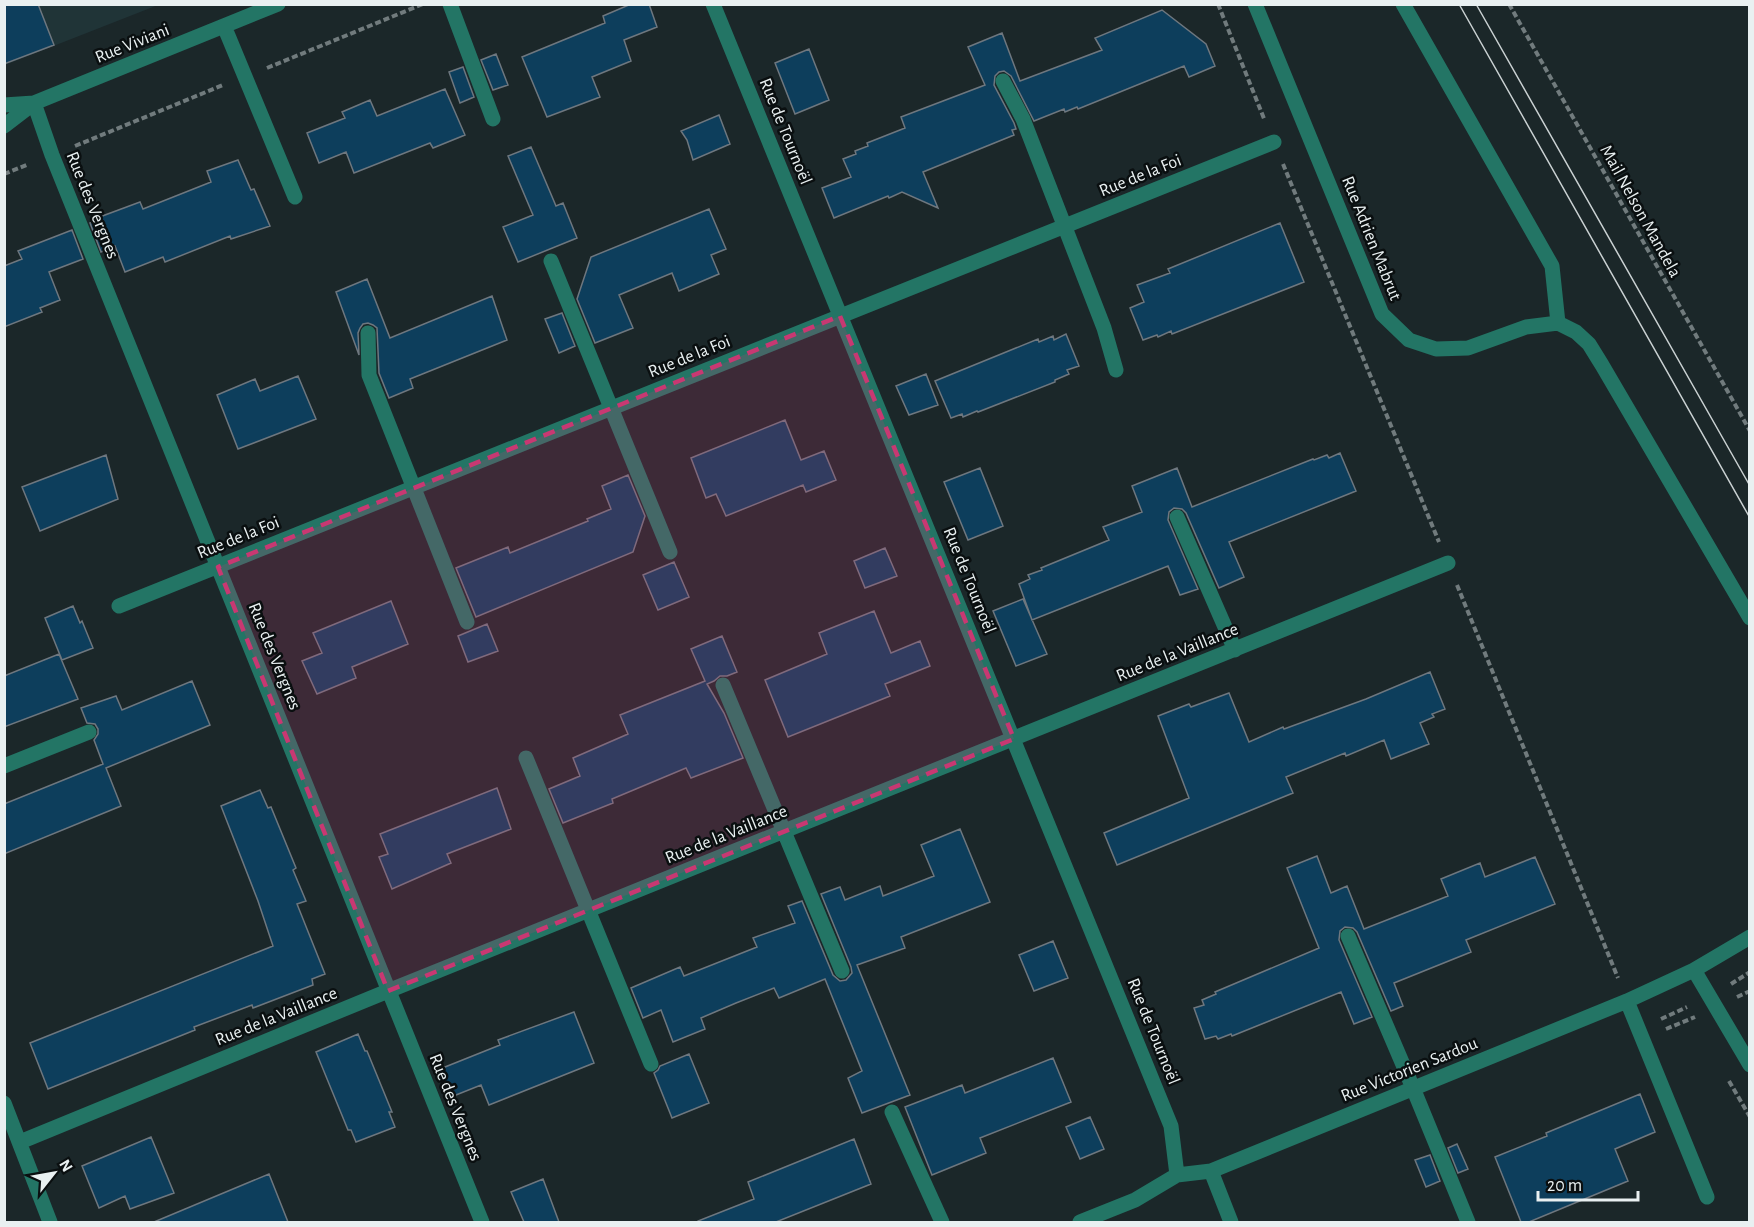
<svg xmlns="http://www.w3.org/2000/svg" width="1754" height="1227" viewBox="0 0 1754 1227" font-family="'Alegreya Sans',sans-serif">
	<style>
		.built { fill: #203437 }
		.building { fill: #0d3e5c; stroke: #6e777f; stroke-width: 1.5 }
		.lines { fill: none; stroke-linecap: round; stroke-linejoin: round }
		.path { stroke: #717b7d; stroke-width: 4; stroke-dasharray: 6 3; stroke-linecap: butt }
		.minor { stroke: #237565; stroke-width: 15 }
		.tram { stroke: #cad1d2; stroke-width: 1.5 }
		.marked { fill: #c83872; fill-opacity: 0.2; stroke: #c83872; stroke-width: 4.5; stroke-dasharray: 12 8; stroke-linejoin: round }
		.labels { text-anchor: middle; stroke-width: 5; stroke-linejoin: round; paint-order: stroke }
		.street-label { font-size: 18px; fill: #e9f0f1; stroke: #0a0f10 }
	</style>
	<rect width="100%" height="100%" fill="#1b2729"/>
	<path class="built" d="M5 5H158L5 65Z"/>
	<path class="building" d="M4 4H38L54 45 4 64Z
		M631 4H649L657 27 624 40 631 61 592 77 600 97 547 117 522 57 605 23 603 16Z
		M1162 10 1206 44 1215 66 1189 77 1184 66 1078 109 1077 107 1065 112 1064 109 1034 121 1011 76 1004 71 999 72 995 76 994 85 1014 123 1016 129 1012 130 1014 135 923 172 938 208 902 192 889 198 888 196 834 218 822 188 851 177 843 159 856 154 855 151 868 146 867 143 905 128 901 117 985 85 968 47 1002 33 1020 81 1102 50 1095 38Z
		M809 49 829 100 795 114 775 63Z
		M496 54 508 85 493 90 481 60Z
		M463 67 474 97 460 103 449 72Z
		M445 89 465 135 433 148 430 143 354 173 346 152 319 163 307 133 345 118 342 112 370 100 377 116Z
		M719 115 730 144 693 160 687 140 681 131Z
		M531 147 556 206 563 203 577 238 518 262 503 227 533 215 508 156Z
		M238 160 251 190 254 189 270 226 231 239 230 236 165 262 163 257 125 272 115 246 101 252 90 223 98 220 97 218 140 202 143 209 211 182 207 171Z
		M709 209 726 249 711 255 719 274 679 291 672 273 619 295 633 328 595 343 577 299 591 257Z
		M1280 223 1304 282 1172 334 1171 331 1158 337 1157 335 1143 340 1130 308 1144 302 1137 285 1170 273 1168 269Z
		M72 230 83 259 49 272 60 300 40 308 42 312 4 327V266L22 259 18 251Z
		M367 279 390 338 492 296 507 340 410 379 413 388 389 398 379 373 377 328 373 325 368 323 363 324 360 328 358 333 359 355 336 292Z
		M562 313 575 346 559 353 545 319Z
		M1066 334 1079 366 1067 370 1069 374 1055 380V382L978 412 977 411 963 417 962 414 951 418 935 381 1038 339 1039 342 1053 336 1054 340Z
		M926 374 938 405 909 415 896 386Z
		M298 376 316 419 238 449 217 395 255 379 260 391Z
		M785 420 801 460 824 451 836 480 806 492 803 485 726 516 716 494 706 498 691 458Z
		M1340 453 1356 491 1229 542 1244 577 1219 588 1186 513 1182 509 1174 508 1169 512 1168 520 1198 589 1180 595 1168 566 1032 620 1019 584 1030 579 1028 575 1042 570 1041 568 1109 540 1103 527 1142 512 1132 486 1177 468 1192 507 1313 459 1314 460 1327 455 1329 458Z
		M106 455 118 499 40 531 22 487Z
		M980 468 1003 526 968 540 944 482Z
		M628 475 645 516 633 552 476 617 456 568 508 547 510 553 588 521 587 519 611 509 602 486Z
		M885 548 897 576 865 588 854 561Z
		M674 562 689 597 658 610 643 575Z
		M1023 599 1047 654 1016 666 993 611Z
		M391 601 408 644 352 667 356 678 317 694 302 661 322 653 313 633Z
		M73 606 80 623 82 621 93 648 62 660 45 618Z
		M874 611 891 653 920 641 930 666 885 684 890 696 788 737 765 680 827 654 819 633Z
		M487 624 498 651 468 662 458 636Z
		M722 636 737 672 727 676H720L714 681 707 684 724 713 743 758 691 778 686 768 612 799 613 803 563 823 549 789 580 776 573 758 628 734 620 715 705 681 691 649Z
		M59 654 78 699 4 727V676Z
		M1430 672 1445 709 1432 714 1434 717 1420 723 1429 744 1391 759 1384 740 1346 756 1345 753 1286 777 1293 793 1117 865 1104 833 1189 798 1158 716 1189 704 1191 707 1229 693 1249 742 1283 727 1284 729 1366 699Z
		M192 681 210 725 106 768 121 806 4 854V804L103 764 94 740 98 734V729L95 724 87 723 81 708 116 696 122 710Z
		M497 788 511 829 447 854 451 863 392 889 379 857 388 854 380 834Z
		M260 790 268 808 271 807 296 868 293 870 306 901 297 904 325 974 312 979 313 985 253 1008 252 1005 194 1027 195 1030 48 1089 30 1043 273 946 258 901 221 806Z
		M960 829 990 902 901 937 905 948 857 965 910 1095 862 1113 848 1078 862 1071 825 979 779 998 774 988 736 1003 701 1018 705 1029 673 1042 661 1010 643 1018 631 988 680 967 684 976 757 947 753 938 795 923 788 906 802 901 833 975 840 981 846 980 852 973 851 967 821 894 840 887 845 900 880 886 883 896 934 876 921 845Z
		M1317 856 1331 893 1347 886 1364 929 1448 896 1441 879 1480 863 1485 877 1535 857 1555 904 1466 940 1471 952 1394 983 1403 1006 1391 1011 1357 932 1353 928 1345 927 1340 931 1339 940 1372 1017 1354 1024 1341 992 1232 1036 1231 1034 1218 1039 1216 1036 1205 1039 1194 1008 1204 1005 1202 1000 1216 994 1215 992 1319 948 1287 868Z
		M1053 941 1068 978 1034 991 1019 955Z
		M574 1012 594 1063 489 1105 481 1085 451 1097 440 1069 500 1045 498 1040Z
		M358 1034 365 1051H367L392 1112H389L395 1127 356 1142 351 1130H348L316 1052Z
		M689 1054 709 1103 672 1118 654 1073 658 1070 660 1066Z
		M1053 1058 1071 1102 980 1138 986 1153 932 1175 905 1107 962 1085 965 1093Z
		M1640 1094 1655 1132 1615 1149 1628 1181 1529 1222H1521L1495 1157 1547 1136 1546 1133Z
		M1090 1117 1104 1149 1080 1159 1066 1127Z
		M151 1137 174 1193 130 1209 125 1196 99 1208 82 1166Z
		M854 1139 871 1184 776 1222H698V1221L754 1199 748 1182Z
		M1457 1144 1468 1169 1458 1173 1448 1148Z
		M1430 1155 1440 1181 1426 1187 1415 1160Z
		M269 1174 288 1222H154Z
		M543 1179 559 1222H524L511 1192Z"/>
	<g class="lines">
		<path class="path" d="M1218 4 1265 121
			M1509 4 1750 431
			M267 68 423 4
			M75 146 223 85
			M1283 164 1439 542
			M4 174 29 164
			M1457 585 1618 978
			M1731 984 1750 972
			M1737 997 1750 991
			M1661 1019 1687 1007
			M1666 1029 1695 1017
			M1729 1081 1750 1117"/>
		<path class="minor" d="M450 4 493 119
			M713 4 1171 1126 1177 1175
			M1255 4 1382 314 1409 340 1436 349 1468 348 1526 327 1558 323 1576 332 1589 344 1602 365 1750 618
			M1403 4 1552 266 1558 323
			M224 26 295 197
			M1003 81 1023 119 1104 328 1116 370
			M34 103 52 155 482 1222
			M4 105 34 103
			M4 126 34 103 278 4
			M551 261 670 552
			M368 333 369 375 467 622
			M1177 517 1235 650
			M119 606 1274 142
			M723 685 842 971
			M526 758 651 1064
			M4 766 89 732
			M1348 936 1413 1088 1468 1222
			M1694 970 1750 1065
			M1627 1001 1707 1197
			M4 1103 50 1222
			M892 1112 942 1222
			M20 1142 388 991 1448 563
			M1211 1171 1231 1222
			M1080 1222 1135 1200 1177 1175 1211 1171 1627 1001 1694 970 1750 937"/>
		<path class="tram" d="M1459 4 1750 518
			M1476 4 1750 486"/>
	</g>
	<path class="marked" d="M840 316 1014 739 388 991 218 567Z"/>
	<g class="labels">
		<g class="street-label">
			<text transform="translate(132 43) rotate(-22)" y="6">Rue Viviani</text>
			<text transform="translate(786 131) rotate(68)" y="6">Rue de Tournoël</text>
			<text transform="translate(1140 175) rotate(-22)" y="6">Rue de la Foi</text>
			<text transform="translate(93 205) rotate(68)" y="6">Rue des Vergnes</text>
			<text transform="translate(1641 211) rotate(61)" y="6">Mail Nelson Mandela</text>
			<text transform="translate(1372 238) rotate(68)" y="6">Rue Adrien Mabrut</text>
			<text transform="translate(689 356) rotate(-22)" y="6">Rue de la Foi</text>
			<text transform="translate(238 537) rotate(-22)" y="6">Rue de la Foi</text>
			<text transform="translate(970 580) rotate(68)" y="6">Rue de Tournoël</text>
			<text transform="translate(1177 652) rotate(-22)" y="6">Rue de la Vaillance</text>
			<text transform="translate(275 656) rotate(68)" y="6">Rue des Vergnes</text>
			<text transform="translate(726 834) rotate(-22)" y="6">Rue de la Vaillance</text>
			<text transform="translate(276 1016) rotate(-22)" y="6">Rue de la Vaillance</text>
			<text transform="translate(1154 1031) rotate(68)" y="6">Rue de Tournoël</text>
			<text transform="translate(1409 1069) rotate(-22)" y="6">Rue Victorien Sardou</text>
			<text transform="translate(456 1107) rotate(68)" y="6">Rue des Vergnes</text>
		</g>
	</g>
	<rect width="1754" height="1227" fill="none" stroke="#e9f0f1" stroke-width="12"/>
	<g transform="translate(54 1173) rotate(59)" stroke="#0a0f10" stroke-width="4.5" paint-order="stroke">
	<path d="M0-4.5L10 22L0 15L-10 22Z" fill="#e9f0f1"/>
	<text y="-9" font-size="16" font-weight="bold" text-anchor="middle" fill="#e9f0f1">N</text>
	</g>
	<path d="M1538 1191v9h100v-9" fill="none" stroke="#e9f0f1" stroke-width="3"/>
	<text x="1547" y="1191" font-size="18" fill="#e9f0f1" stroke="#0a0f10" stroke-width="4.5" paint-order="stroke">20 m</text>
</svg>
